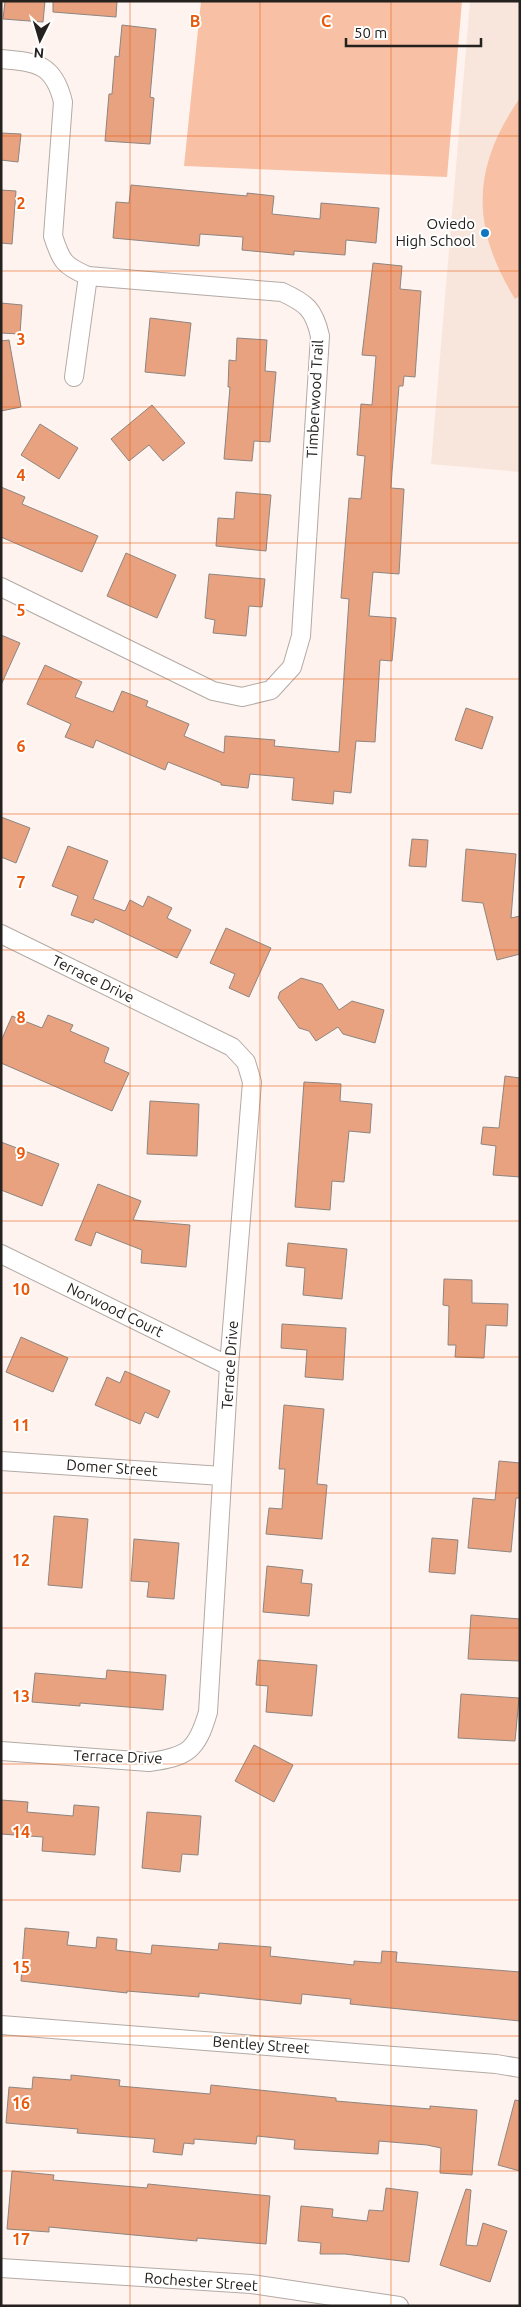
<svg xmlns="http://www.w3.org/2000/svg" width="521" height="2307" viewBox="0 0 521 2307" font-family="Ubuntu,sans-serif">
	<style>
		.built { fill: #f8e6dd }
		.green { fill: #f8c1a5 }
		.building { fill: #e8a27f; stroke: #8e8580 }
		.lines { fill: none; stroke-linecap: round; stroke-linejoin: round }
		.street-casing { stroke: #b3aaa5; stroke-width: 20 }
		.street { stroke: #fff; stroke-width: 18 }
		.grid { fill: none; stroke: #e8590c; stroke-width: 1; stroke-opacity: 0.55 }
		.poi-dot { fill: #0f76c1; stroke: #fff; stroke-width: 2 }
		.labels { text-anchor: middle; stroke-width: 4; stroke-linejoin: round; paint-order: stroke }
		.poi-label { font-size: 15px; fill: #24211f; stroke: #fff; text-anchor: end }
		.street-label { font-size: 15px; fill: #24211f; stroke: #fff }
		.grid-label { font-size: 16px; text-anchor: middle; font-weight: bold; fill: #e8590c; stroke: #fff; stroke-width: 4; stroke-linejoin: round; paint-order: stroke }
	</style>
	<rect width="100%" height="100%" fill="#fef3ee"/>
	<path class="built" d="M470 1H520V472L431 464Z"/>
	<path class="green" d="M201 1H462L447 177 184 166Z
		M520 98V296L515 299C471 227 471 168 520 98Z"/>
	<path class="building" d="M5 1H45L43 22 3 19Z
		M53 1H117L116 17 53 12Z
		M122 25 156 29 150 97 154 98 150 144 105 141 109 94H112L115 56 119 57Z
		M1 133 21 134 18 162 1 160Z
		M131 185 247 196V193L274 196 272 214 320 219 321 203 379 208 376 243 346 240 345 255 294 251V255L242 250 243 237 200 234 199 246 113 238 116 202 129 203Z
		M1 190 16 191 12 244 1 243Z
		M373 263 402 266 400 289 421 291 415 377 404 376 403 386H399L392 472 391 488 404 489 399 574 373 572 369 616 396 618 392 661 380 660 375 742 356 741 351 793 334 791 333 804 292 800 294 778 250 774 248 788 221 785V783L168 762 165 770 96 740 93 748 65 737 71 724 27 704 45 665 82 682 75 697 113 712 122 691 148 701 146 706 189 724 184 736 224 753 225 736 275 740 274 746 339 752 349 599 341 598 349 498 361 499 365 456 357 455 361 404 372 405 376 356 362 355Z
		M1 303 22 305 20 334 1 333Z
		M150 318 191 323 185 376 145 372Z
		M237 338 267 340 265 371 276 372 270 442 254 441 252 461 224 459 230 387H228L229 360 236 361Z
		M9 340 21 407 1 411V341Z
		M152 405 185 443 163 461 149 445 129 461 111 439Z
		M40 424 78 448 59 479 21 455Z
		M1 487 25 497 22 504 98 536 82 572 1 537Z
		M236 492 271 495 266 551 216 546 218 518 234 519Z
		M126 553 176 575 157 618 107 596Z
		M209 574 265 579 262 607 249 606 246 636 213 633 215 620 205 618Z
		M1 635 20 643 1 685Z
		M466 708 493 717 482 749 455 740Z
		M1 817 30 828 16 863 1 857Z
		M412 839 428 840 426 867 409 866Z
		M68 846 108 861 93 899 125 911 130 900 143 907 148 896 172 908 167 918 191 930 177 958 95 919 93 923 71 915 78 896 52 886Z
		M466 849 516 854 511 918 520 916V954L497 960 483 903 462 901Z
		M226 928 271 948 249 997 229 988 235 974 210 963Z
		M301 978 322 984 339 1010 352 1001 384 1010 375 1043 343 1034 338 1027 316 1041 309 1031 299 1028 278 998 280 992Z
		M48 1015 73 1025 70 1031 109 1048 104 1062 129 1073 112 1111 1 1063V1041L12 1016 42 1028Z
		M505 1076 520 1078V1177L493 1175 496 1146 481 1144 483 1127 499 1128Z
		M304 1082 341 1084 340 1101 372 1104 370 1133 349 1131 344 1182 332 1181 330 1210 295 1207Z
		M150 1101 199 1104 197 1156 147 1154Z
		M1 1142 59 1164 42 1206 1 1190Z
		M98 1184 141 1201 133 1220 190 1225 186 1267 141 1263 142 1250 96 1232 91 1246 75 1240Z
		M288 1243 347 1249 342 1299 303 1295 305 1268 286 1266Z
		M444 1279 472 1280V1303L508 1304 507 1326 486 1325 484 1358 455 1357 456 1345H448L449 1306 443 1305Z
		M282 1324 346 1328 343 1380 305 1377 307 1350 281 1348Z
		M21 1337 68 1358 53 1392 6 1372Z
		M125 1371 170 1391 158 1418 145 1412 140 1424 95 1405 107 1377 120 1383Z
		M284 1405 324 1409 317 1484 327 1485 322 1539 266 1534 269 1508 282 1509 285 1469H279Z
		M499 1461 520 1463V1498H516L511 1552 468 1548 473 1498 495 1500Z
		M54 1516 88 1519 82 1588 48 1585Z
		M432 1538 458 1540 455 1574 429 1572Z
		M134 1539 179 1543 174 1599 147 1597 149 1582 131 1581Z
		M267 1566 303 1570 301 1583 312 1584 309 1616 263 1612Z
		M471 1615 520 1619V1661L468 1659Z
		M258 1660 317 1665 312 1716 266 1712 268 1686 256 1685Z
		M107 1670 166 1675 163 1710 80 1703V1706L32 1702 35 1673 106 1679Z
		M461 1694 519 1698 515 1741 458 1738Z
		M254 1745 293 1765 274 1802 235 1781Z
		M1 1800 28 1802 27 1812 73 1816 74 1805 99 1807 95 1855 42 1851 43 1837 1 1834Z
		M147 1812 201 1816 198 1855 182 1854 180 1872 142 1868Z
		M25 1928 69 1932 67 1945 96 1948 97 1937 117 1939 116 1950 151 1954 152 1945 218 1950 219 1943 271 1947 270 1956 354 1965V1961L381 1963 382 1951 397 1952 396 1962 520 1972V2021L350 2004 351 1999 302 1994 301 2004 199 1993V1997L127 1991V1993L21 1981Z
		M71 2075 120 2080 119 2086 210 2094 211 2085 336 2098V2101L430 2109V2106L477 2110 472 2175 440 2173 441 2148 427 2145 379 2141 378 2154 294 2149 295 2140 257 2136 256 2144 194 2139V2144L184 2143 182 2155 153 2152 155 2139 77 2133 78 2129 6 2123 9 2087 32 2089 33 2077 71 2080Z
		M515 2100 520 2101V2171L498 2165Z
		M12 2171 54 2175 53 2180 147 2188 148 2184 270 2196 266 2244 197 2238V2241L49 2227V2232L7 2229Z
		M386 2188 418 2192 409 2262 345 2254H320L321 2243 298 2241 301 2206 333 2209 332 2217 367 2221 369 2210 383 2211Z
		M466 2189 471 2190 466 2245 477 2246 483 2223 507 2231 490 2282 440 2265Z"/>
	<g class="lines">
		<defs>
			<path id="street" d="M1 59C37 62 54 64 63 102L53 236C61 261 64 266 88 276L282 292C306 303 314 309 320 336L301 636 292 667 271 690 242 697 213 691 1 587
				M74 377 88 276
				M1 934 232 1047 246 1062 252 1082 229 1366 208 1712C197 1750 188 1757 149 1762L1 1751
				M1 1254 229 1366
				M1 1461 222 1476
				M1 2025 496 2064 520 2068
				M1 2268 251 2284 399 2306"/>
		</defs>
		<use href="#street" class="street-casing"/>
		<use href="#street" class="street"/>
	</g>
	<path class="grid" d="M130 1V2306M260 1V2306M391 1V2306M1 136H520M1 271H520M1 407H520M1 543H520M1 679H520M1 814H520M1 950H520M1 1086H520M1 1221H520M1 1357H520M1 1493H520M1 1628H520M1 1764H520M1 1900H520M1 2036H520M1 2171H520"/>
	<circle class="poi-dot" cx="485" cy="233" r="5"/>
	<g class="labels">
		<g class="poi-label">
			<text x="475" y="229">Oviedo<tspan x="475" dy="17">High School</tspan></text>
		</g>
		<g class="street-label">
			<text transform="translate(315 399) rotate(-87)" y="5">Timberwood Trail</text>
			<text transform="translate(93 979) rotate(26)" y="5">Terrace Drive</text>
			<text transform="translate(115 1310) rotate(26)" y="5">Norwood Court</text>
			<text transform="translate(230 1365) rotate(-86)" y="5">Terrace Drive</text>
			<text transform="translate(112 1468) rotate(4)" y="5">Domer Street</text>
			<text transform="translate(118 1757) rotate(2)" y="5">Terrace Drive</text>
			<text transform="translate(261 2045) rotate(4)" y="5">Bentley Street</text>
			<text transform="translate(201 2282) rotate(4)" y="5">Rochester Street</text>
		</g>
	</g>
	<g class="grid-label">
		<text x="195" y="27">B</text>
		<text x="326" y="27">C</text>
		<text x="21" y="209">2</text>
		<text x="21" y="345">3</text>
		<text x="21" y="481">4</text>
		<text x="21" y="616">5</text>
		<text x="21" y="752">6</text>
		<text x="21" y="888">7</text>
		<text x="21" y="1023">8</text>
		<text x="21" y="1159">9</text>
		<text x="21" y="1295">10</text>
		<text x="21" y="1431">11</text>
		<text x="21" y="1566">12</text>
		<text x="21" y="1702">13</text>
		<text x="21" y="1838">14</text>
		<text x="21" y="1973">15</text>
		<text x="21" y="2109">16</text>
		<text x="21" y="2245">17</text>
	</g>
	<rect width="521" height="2307" fill="none" stroke="#24211f" stroke-width="5"/>
	<g transform="translate(40 40) rotate(185)" stroke="#ffffff" stroke-width="4" paint-order="stroke">
	<path d="M0-4L9 19L0 12L-9 19Z" fill="#24211f"/>
	<text y="-8" font-size="14" font-weight="bold" text-anchor="middle" fill="#24211f">N</text>
	</g>
	<path d="M346 38v8h135v-8" fill="none" stroke="#24211f" stroke-width="2.5"/>
	<text x="354" y="38" font-size="15" fill="#24211f" stroke="#ffffff" stroke-width="4" paint-order="stroke">50 m</text>
</svg>
